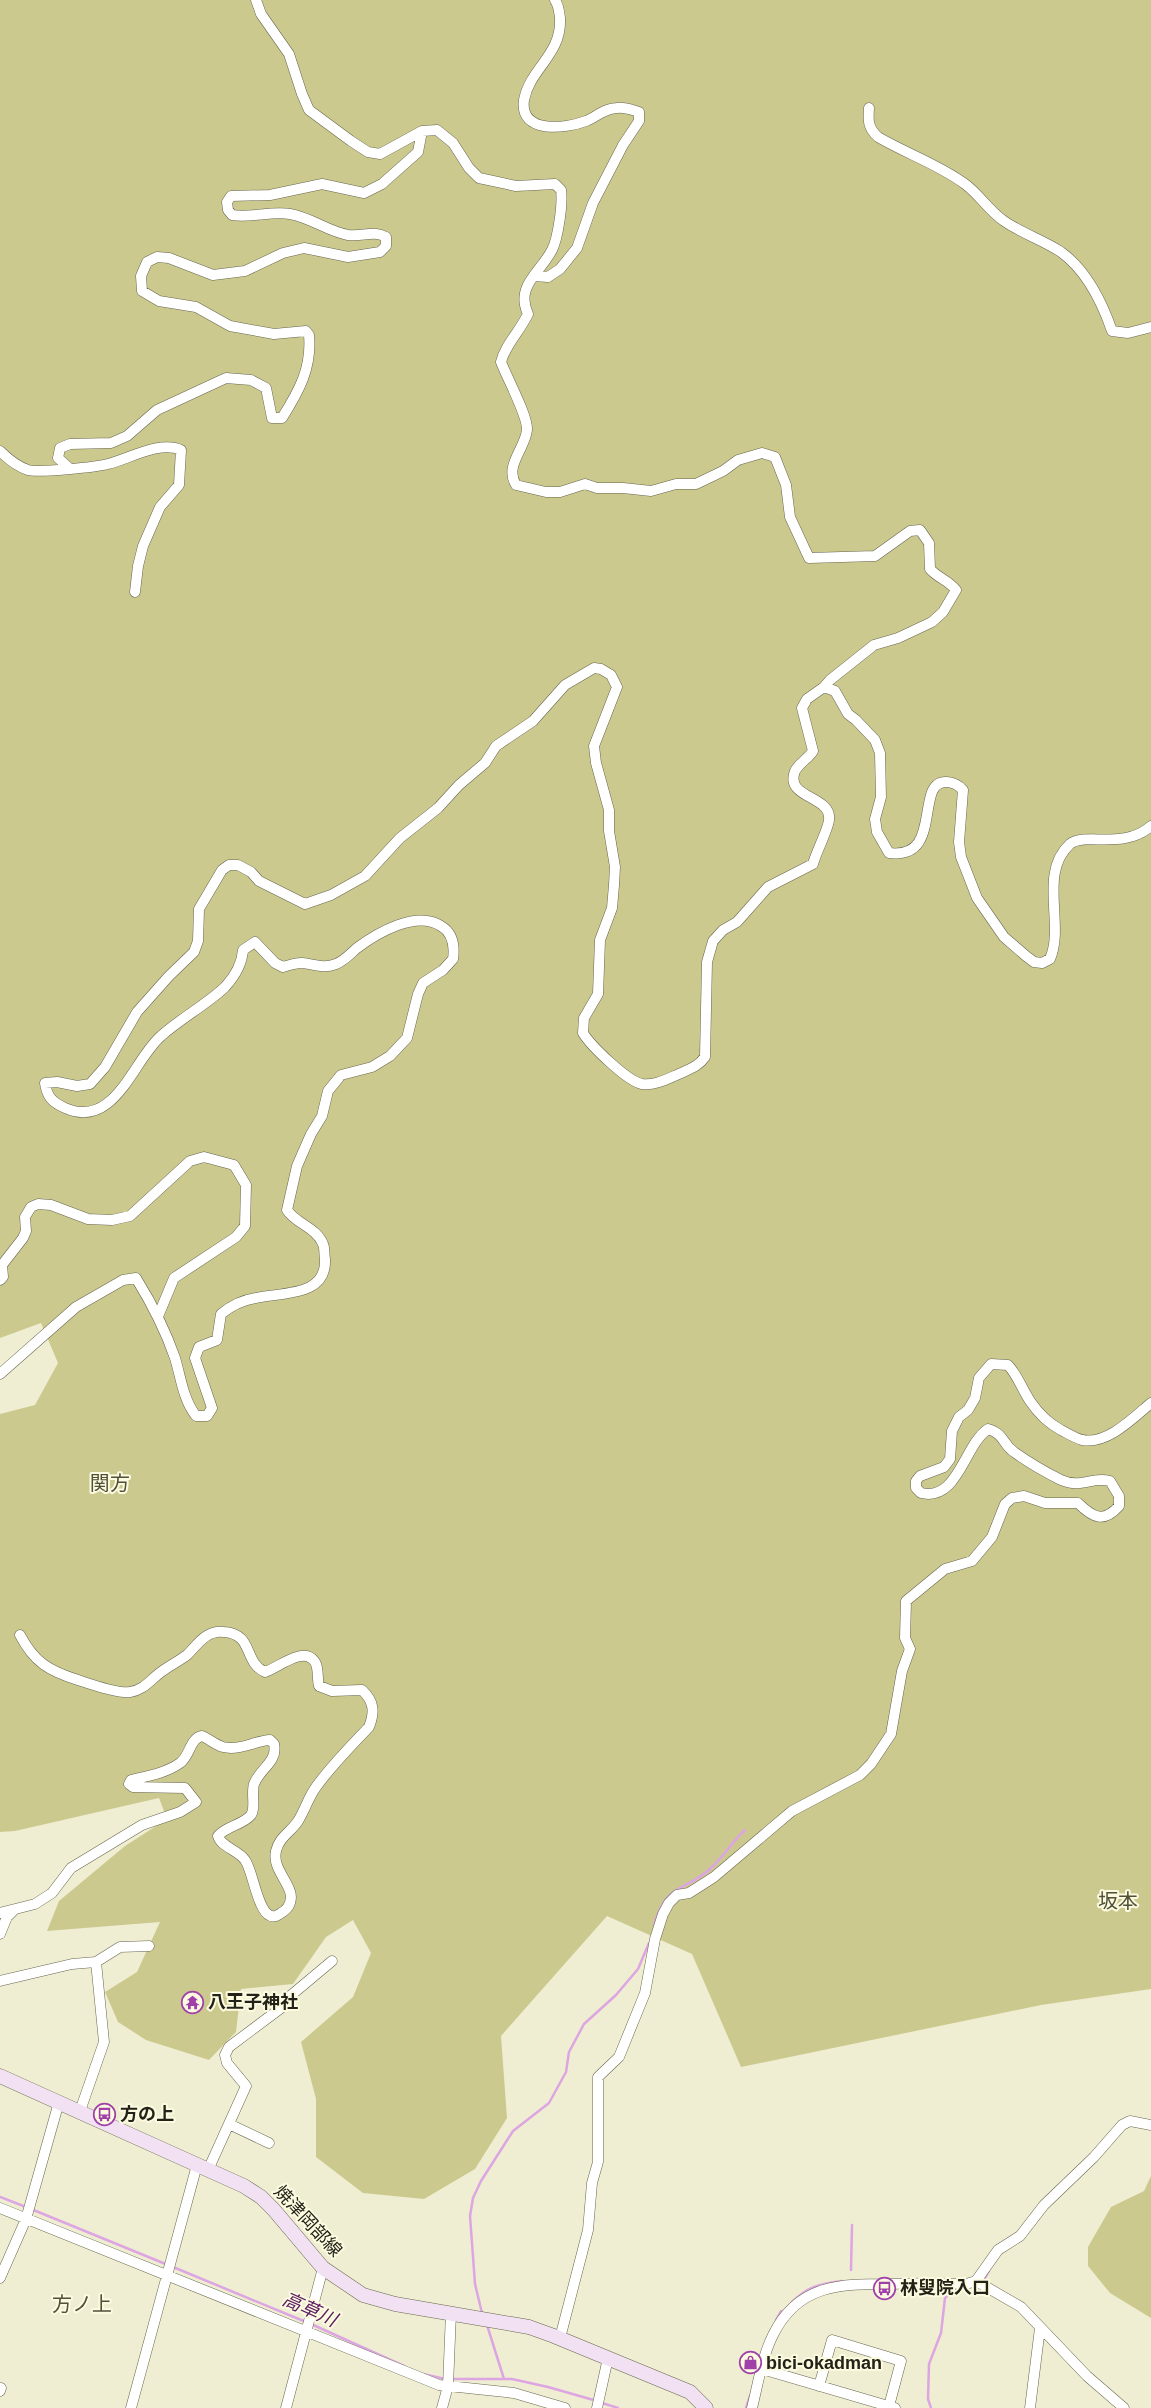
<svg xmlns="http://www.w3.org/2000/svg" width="1151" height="2408" viewBox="0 0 1151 2408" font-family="Arial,'Noto Sans JP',sans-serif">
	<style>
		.green { fill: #ccc98f }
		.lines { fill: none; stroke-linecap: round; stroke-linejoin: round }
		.stream { stroke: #dda5e2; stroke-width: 2.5 }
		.street-casing { stroke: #67664e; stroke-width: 11 }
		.secondary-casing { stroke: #67664e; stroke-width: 15 }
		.street { stroke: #fff; stroke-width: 10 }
		.secondary { stroke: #f1e1f2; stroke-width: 14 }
		.labels { text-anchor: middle; stroke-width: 4; stroke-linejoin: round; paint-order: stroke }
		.poi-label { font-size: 18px; font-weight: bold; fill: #222218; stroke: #fcfbe0; text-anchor: start }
		.street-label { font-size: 18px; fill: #222218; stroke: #fcfbe0 }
		.water-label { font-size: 19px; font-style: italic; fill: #5a1861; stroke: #fcfbe0 }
		.quarter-label { font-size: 20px; fill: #515039; stroke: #fcfbe0 }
	</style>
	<rect width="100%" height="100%" fill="#efeed2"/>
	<path class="green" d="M0 0H1151V1989L1041 2005 741 2067 692 1954 607 1916 501 2036 507 2118 475 2169 424 2199 363 2193 316 2157V2099L301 2042 353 1997 371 1953 353 1920 326 1937 293 1984 241 1989 236 2032 209 2060 146 2040 118 2022 105 1992 137 1972 160 1922 47 1931 59 1901 125 1846 167 1819 159 1798 15 1831 0 1832V1414L35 1405 58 1363 41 1323 0 1338Z
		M1151 2176V2318L1110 2293 1088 2266V2247L1111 2207 1144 2191Z"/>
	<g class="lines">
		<path class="stream" d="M654 1925C667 1880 686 1893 712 1867 724 1856 733 1841 745 1830
			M0 2197 26 2207
			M31 2209 168 2265
			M173 2267 306 2322
			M851 2270 852 2225
			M985 2278 989 2271
			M792 2302C809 2286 819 2284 842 2281
			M482 2313 475 2284 470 2216 473 2198 481 2181 513 2131 549 2103 566 2072 569 2052 584 2024 616 1995 638 1969 649 1943
			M776 2320 781 2311
			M311 2324 404 2366
			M487 2325 504 2379
			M423 2374 445 2379
			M450 2379H512L548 2387 597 2401
			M602 2403 618 2408
			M746 2408 750 2396
			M931 2408 928 2399 929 2364 941 2333 945 2298 952 2291 962 2289"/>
		<defs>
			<path id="street" d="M256 0 261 14 289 54 302 94 309 110 351 141 368 152 380 154 422 131 437 130 453 143 469 168 479 178 516 186 555 184 561 190C563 204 558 238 552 250 540 273 515 286 528 314 520 331 505 345 501 362 507 378 528 416 527 430 525 449 504 466 516 485L546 492H560L585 484 597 488H623L651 491 676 484H696L723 471 738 460 762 453 775 457 786 485 790 517 809 558 875 556 910 531 920 530 929 543 930 569C938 578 948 580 956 590L943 612 932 622 898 638 874 645 830 680 824 687
				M869 108C868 121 868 128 878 137 907 154 938 164 965 184 980 195 988 210 1004 221 1021 233 1043 240 1061 252 1086 270 1102 302 1112 331L1128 333 1151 327
				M534 276 548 277 560 269 577 248 593 203 623 145 639 121V112C632 110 625 107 617 108 605 108 596 117 586 121 565 129 519 134 524 100 530 68 562 55 560 18 559 11 559 6 555 0
				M0 451C8 459 16 466 28 470 38 473 97 467 108 464 129 459 160 440 181 450L179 485 160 507 143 546 138 566 135 592
				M68 467 58 458 60 448 70 444 111 443 127 436 157 410 226 378 251 380 266 388 272 418H282C299 391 312 368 309 335L306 331 274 334 230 326 196 307 159 301 142 291 141 276 147 262 157 257 169 258 213 275 245 271 283 253 304 248 348 257 380 252 386 246V237C373 230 363 237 348 235 327 231 312 218 290 214 271 211 251 218 232 215L228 210 227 202 231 196 270 195 322 184 364 193 382 184 418 152 422 131
				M0 1280 3 1277 2 1265 23 1238 26 1231 25 1217 31 1207 38 1204 51 1205 88 1219 112 1220 130 1216 190 1161 204 1157 234 1165 246 1185 245 1226 236 1237 174 1278 159 1314
				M0 1374 76 1307 123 1280 136 1278C152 1304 165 1329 175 1358 181 1378 183 1399 196 1416H207L212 1408 195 1358 199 1347 217 1340 221 1314C232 1305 243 1300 256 1298 282 1292 327 1297 325 1259 324 1255 325 1248 323 1244 316 1227 296 1224 287 1210L297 1166 311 1134 322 1116 328 1091 341 1075 372 1067 390 1056 407 1038 418 994 423 983 443 970 453 959C455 945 453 933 441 926 416 910 377 933 357 948 350 954 344 961 336 964 323 969 314 964 302 963 296 963 289 965 283 967L275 963 255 942 243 950C242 965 235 976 225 987 206 1005 181 1018 161 1036 133 1060 115 1130 65 1108 52 1102 47 1097 45 1083L57 1082 77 1086 90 1084 105 1067 137 1012 169 976 194 952 198 941 199 909 222 870 229 865H238L251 872 259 881 305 904 331 895 365 876 400 838 438 808 459 785 485 763 496 746 533 721 565 685 594 668 601 669 611 675 617 687 594 746 596 763 609 810V831L615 867 614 885 612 908 600 940 598 994 584 1018 583 1033C591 1046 627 1081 642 1084 654 1086 667 1079 679 1074 689 1069 698 1067 705 1057L707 962 713 941 723 930 737 922 768 887 813 864C816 852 828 830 829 820 832 795 784 799 795 771 799 763 808 759 813 751L802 708 807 699 824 687 835 691 848 714 856 720 875 740 880 753 881 797 875 819 877 832 889 853C931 858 923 816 932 792 938 777 955 781 963 790L959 842 961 857 977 898 1004 937 1026 956 1034 962 1042 963 1050 959C1065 925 1038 873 1070 844 1084 832 1124 850 1151 826
				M0 1913 35 1904 52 1893 71 1868 142 1825 180 1812 196 1802 185 1788 133 1787 129 1784 131 1780C148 1776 166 1773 180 1763 190 1756 190 1738 202 1736 209 1739 216 1745 223 1747 240 1751 254 1741 270 1740L274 1744C278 1762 260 1768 254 1784 251 1793 256 1808 251 1815 243 1825 226 1826 218 1836 221 1847 238 1850 245 1860 254 1872 258 1921 276 1916 280 1914 285 1911 288 1907 300 1888 271 1873 276 1851 279 1837 291 1832 298 1821 305 1810 308 1798 316 1787 331 1766 351 1746 369 1727 375 1712 374 1701 362 1690L332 1691 319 1686C317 1679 319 1668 315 1662 304 1645 278 1668 265 1672 243 1662 254 1634 224 1632 206 1630 198 1644 187 1655 179 1661 169 1666 161 1672 150 1680 144 1690 130 1692 118 1694 90 1684 78 1680 49 1671 34 1662 20 1635
				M0 1934 7 1917 14 1910
				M0 1981 72 1964 96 1962 120 1947 149 1946
				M80 2111 104 2042 96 1962
				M229 2124 269 2143
				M208 2170 246 2086 227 2063 225 2055 229 2047 285 2005 289 1997 332 1961
				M0 2208 439 2385 514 2393 565 2408
				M0 2278 26 2219 59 2102
				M976 2281 1021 2307 1087 2376 1124 2408
				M560 2338 588 2230 592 2183 598 2162V2077L619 2057 645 1993 655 1939 663 1914 669 1903 677 1895 689 1893 714 1877 792 1811 860 1775 871 1764 891 1734 902 1671 910 1649 905 1638 906 1601 945 1569 972 1561 992 1537 1005 1504 1012 1498 1024 1496 1045 1503H1078C1093 1518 1104 1523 1119 1506V1496L1110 1481C1091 1476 1082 1489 1061 1480 1045 1472 1028 1462 1014 1452 1002 1444 1005 1434 988 1429 964 1445 958 1502 921 1493L916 1488V1481L920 1476 944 1467 950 1459 952 1431 959 1417 968 1410 975 1398 979 1378 991 1364 1008 1365C1018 1376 1022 1389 1030 1401 1038 1413 1048 1423 1061 1430 1067 1433 1075 1438 1082 1440 1107 1445 1133 1418 1151 1403
				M762 2369 895 2408
				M819 2386 832 2340 901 2361 889 2406
				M0 2391 1 2388
				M131 2408 197 2165
				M286 2408 323 2268
				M442 2408 448 2386 451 2313
				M597 2408 608 2358
				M752 2408C758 2384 762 2357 773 2335 798 2284 840 2284 890 2284 916 2283 941 2283 966 2284L976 2281 998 2250 1020 2236 1044 2205 1094 2157 1122 2125 1130 2121 1151 2125
				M1030 2408 1040 2328"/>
			<path id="secondary" d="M0 2076 244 2186 261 2197 274 2210 323 2268 363 2295 395 2304 529 2327 554 2336 690 2392 706 2408"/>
		</defs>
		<use href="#street" class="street-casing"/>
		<use href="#secondary" class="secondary-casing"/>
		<use href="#street" class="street"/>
		<use href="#secondary" class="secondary"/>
	</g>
	<defs>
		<symbol id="temple-ring" viewBox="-11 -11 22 22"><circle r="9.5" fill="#fcfbe0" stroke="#a041a9" stroke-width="1.5"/><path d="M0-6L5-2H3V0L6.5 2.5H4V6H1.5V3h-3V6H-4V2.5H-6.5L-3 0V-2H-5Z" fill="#a041a9"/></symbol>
		<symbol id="bus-ring" viewBox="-11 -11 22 22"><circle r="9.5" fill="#fcfbe0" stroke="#a041a9" stroke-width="1.5"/><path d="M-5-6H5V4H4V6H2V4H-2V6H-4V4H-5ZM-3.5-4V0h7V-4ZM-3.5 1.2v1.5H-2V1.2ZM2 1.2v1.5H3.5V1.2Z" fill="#a041a9"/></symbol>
		<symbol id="shop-ring" viewBox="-11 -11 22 22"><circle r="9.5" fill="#fcfbe0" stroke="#a041a9" stroke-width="1.5"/><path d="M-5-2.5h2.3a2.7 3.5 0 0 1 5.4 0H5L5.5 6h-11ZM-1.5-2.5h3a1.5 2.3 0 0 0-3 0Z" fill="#a041a9"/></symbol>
	</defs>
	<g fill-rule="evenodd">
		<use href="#temple-ring" x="180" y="1990" width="25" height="25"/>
		<use href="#bus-ring" x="92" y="2102" width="25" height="25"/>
		<use href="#bus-ring" x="872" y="2276" width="25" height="25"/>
		<use href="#shop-ring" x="738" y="2350" width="25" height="25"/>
	</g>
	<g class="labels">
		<g class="poi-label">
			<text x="208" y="2008">八王子神社</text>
			<text x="120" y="2120">方の上</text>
			<text x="900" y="2294">林叟院入口</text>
			<text x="766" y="2369">bici-okadman</text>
		</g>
		<g class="street-label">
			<text transform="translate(308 2221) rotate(47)" y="6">焼津岡部線</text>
		</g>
		<g class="water-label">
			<text transform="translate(310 2309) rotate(24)" y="7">高草川</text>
		</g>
		<g class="quarter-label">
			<text x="110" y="1490">関方</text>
			<text x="1118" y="1908">坂本</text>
			<text x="82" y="2311">方ノ上</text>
		</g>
	</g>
</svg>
